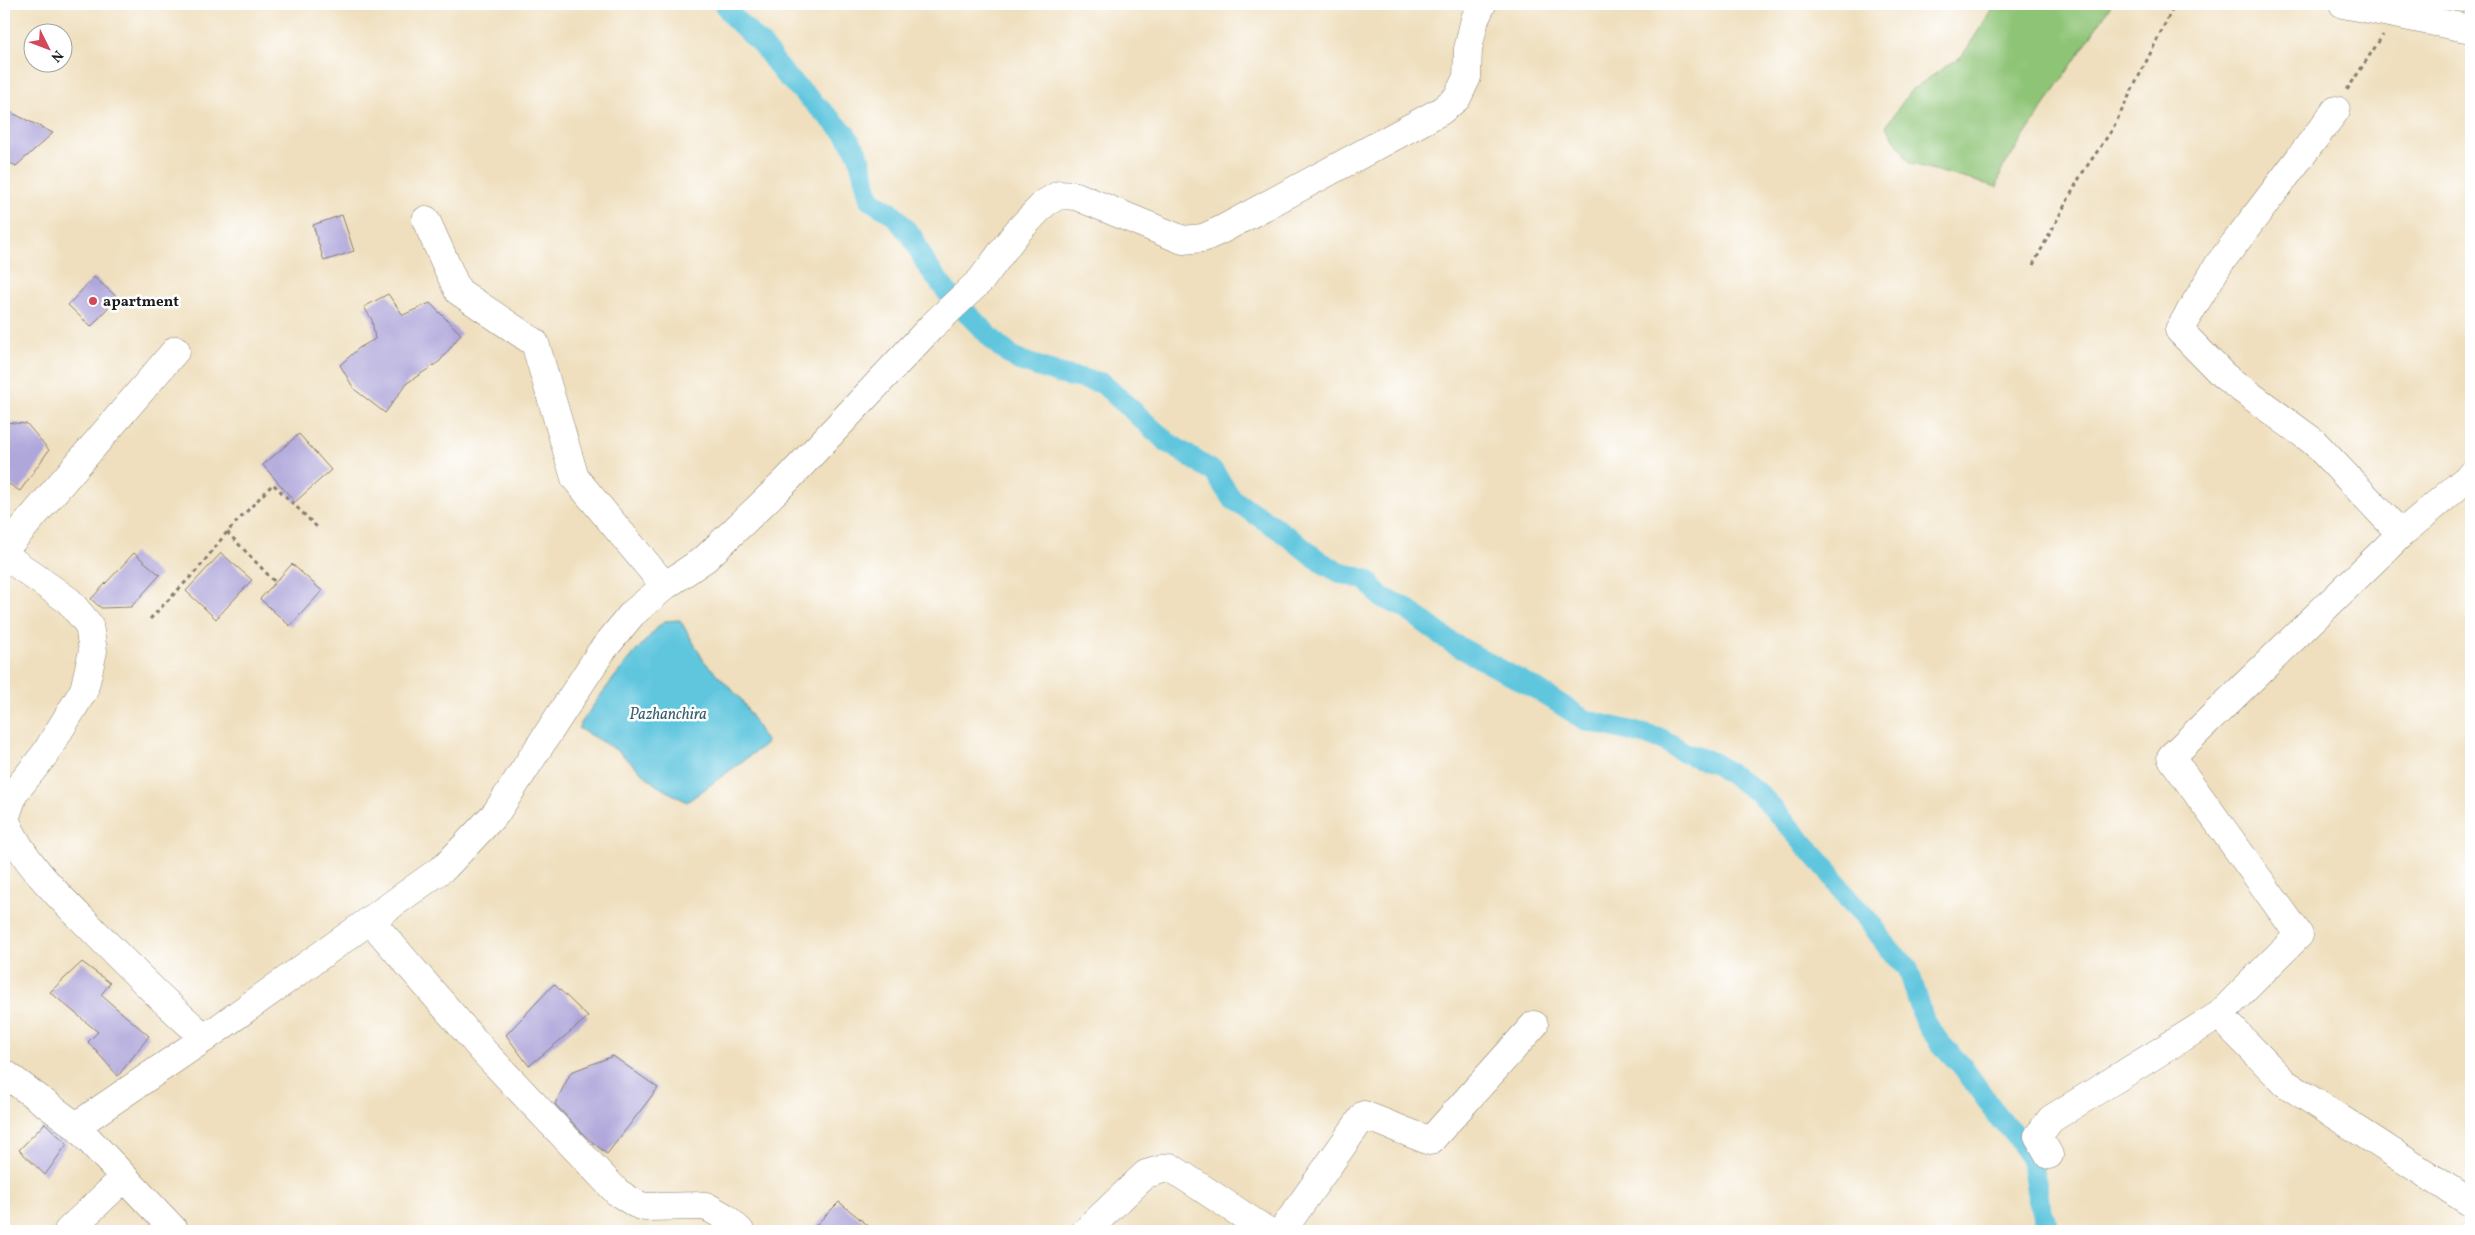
<svg xmlns="http://www.w3.org/2000/svg" width="2475" height="1235" viewBox="0 0 2475 1235" font-family="Vollkorn,serif">
	<style>
		.green { fill: #8ec476; stroke: #557049 }
		.water { fill: #60c6de; stroke: #3e717d }
		.lines { fill: none; stroke-linecap: round; stroke-linejoin: round }
		.canal { stroke: #60c6de; stroke-width: 21 }
		.building { fill: #afa6da }
		.minor-casing { stroke: #867e6d; stroke-width: 29 }
		.path { stroke: #867e6d; stroke-width: 3; stroke-dasharray: 4 4; stroke-linecap: butt }
		.minor { stroke: #fff; stroke-width: 28 }
		.poi-dot { fill: #d1495b; stroke: #fff; stroke-width: 2 }
		.labels { text-anchor: middle; stroke-width: 5; stroke-linejoin: round; paint-order: stroke }
		.poi-label { font-size: 15px; font-weight: bold; fill: #1c1c1c; stroke: #fff; text-anchor: start }
		.water-label { font-size: 16px; font-style: italic; fill: #37606a; stroke: #fff }
	</style>
	<rect width="100%" height="100%" fill="#fff"/>
	<filter id="ink" filterUnits="userSpaceOnUse"><feTurbulence type="fractalNoise" baseFrequency=".02" numOctaves="2"/><feDisplacementMap in="SourceGraphic" scale="10" xChannelSelector="R" yChannelSelector="G"/><feConvolveMatrix kernelMatrix="1 2 1 2 8 2 1 2 1" color-interpolation-filters="sRGB"/></filter>
	<filter id="wash" filterUnits="userSpaceOnUse"><feTurbulence type="fractalNoise" baseFrequency=".0096" numOctaves="4" result="noise"/><feDisplacementMap in="SourceGraphic" scale="20" xChannelSelector="R" yChannelSelector="G"/><feGaussianBlur stdDeviation="1.12" result="paint"/><feColorMatrix in="noise" values="0 0 0 0 0 0 0 0 0 0 0 0 0 0 0 0 0 1.4 0 .05"/><feComposite in="paint" operator="in"/></filter>
	<g filter="url(#wash)">
		<rect width="100%" height="100%" fill="#efdfbe"/>
		<path class="green" d="M1993 4H2112L2001 171 1997 187 1911 164 1886 126 1911 90 1962 56 1988 16Z"/>
		<path class="water" d="M680 620 704 661 741 699 767 743 687 802 656 785 618 751 578 728C604 688 632 654 664 621Z"/>
		<g class="lines">
			<path class="canal" d="M724 4 734 18 764 47 784 74 845 133 858 154 870 200 893 214 913 238 926 264 950 296 1000 347 1018 360 1060 374 1102 383 1167 442 1214 472 1232 499 1278 529 1321 562 1341 573 1367 580 1381 597 1404 607 1452 643 1538 690 1585 720 1662 739 1685 753 1714 763 1759 793 1830 873 1848 899 1871 923 1888 948 1908 968 1925 1023 1941 1044 1962 1066 2000 1119 2021 1141 2032 1163 2038 1199 2049 1231"/>
		</g>
		<g id="blocks">
			<path class="building" d="M4 109 53 133 16 166 4 160Z
				M342 215 354 251 324 261 313 225Z
				M94 277 117 297 91 327 68 305Z
				M388 294 403 315 430 303 461 334 440 361 407 383 385 413 354 389 340 365 359 348 375 339 372 320 364 307Z
				M4 422 27 424 49 450 20 491 4 481Z
				M299 434 331 470 295 502 263 465Z
				M134 553 160 575 131 607 101 608 91 599Z
				M221 553 252 580 216 619 186 591Z
				M292 564 322 591 290 626 260 599Z
				M82 962 110 983 101 995 149 1036 118 1076 88 1042 98 1032 50 992Z
				M554 984 588 1017 529 1066 506 1035Z
				M613 1056 658 1088 607 1154 586 1137 555 1104 571 1072Z
				M45 1123 67 1144 45 1175 19 1150Z
				M839 1202 875 1231H810Z"/>
		</g>
	</g>
	<g filter="url(#ink)">
		<use href="#blocks" fill-opacity="0" stroke="#867e6d" stroke-width="1"/>
		<g class="lines">
			<defs>
				<path id="minor" d="M2343 4 2471 29
					M2336 110 2219 264 2179 330 2224 376 2314 442 2401 534
					M426 220 458 291 535 343 575 478 665 586
					M4 550 176 350
					M4 555 69 601 89 625 93 651 84 690 45 754 14 793 5 819C23 863 59 896 92 929 129 967 165 1003 205 1038
					M370 920 485 1053 617 1192 636 1204 645 1207 706 1206 725 1217 740 1231
					M2219 1015 2285 1083 2471 1203
					M4 1073 76 1126 205 1038 446 866 496 813 601 652 632 614 665 586 706 558 788 479 932 326 981 280 1017 232 1045 203 1059 195 1076 196 1183 240 1203 238 1221 230 1441 111 1457 98 1467 77 1468 49 1475 19 1482 4
					M76 1126 175 1231
					M2049 1155 2038 1136 2051 1119 2219 1015 2299 935 2171 757 2401 534 2471 475
					M68 1231 124 1178
					M1086 1231 1146 1174 1170 1167 1267 1231
					M1282 1231 1364 1115 1430 1141 1534 1025"/>
			</defs>
			<use href="#minor" class="minor-casing"/>
			<path class="path" d="M2347 90 2383 35
				M2033 265 2081 175 2112 130 2175 4
				M227 532 274 581
				M150 619 198 569 227 532 273 484 319 529"/>
			<use href="#minor" class="minor"/>
		</g>
	</g>
	<circle class="poi-dot" cx="93" cy="301" r="5"/>
	<g class="labels">
		<g class="poi-label">
			<text x="103" y="306">apartment</text>
		</g>
		<g class="water-label">
			<text x="668" y="719">Pazhanchira</text>
		</g>
	</g>
	<rect width="2475" height="1235" fill="none" stroke="#fff" stroke-width="20"/>
	<g transform="translate(48 48) rotate(132)"><circle r="24" fill="#ffffff" stroke="#a4a4a4"/>
	<path d="M0-4L9 19L0 12L-9 19Z" fill="#d1495b"/>
	<text y="-8" font-size="14" font-weight="bold" text-anchor="middle" fill="#1c1c1c">N</text>
	</g>
</svg>
